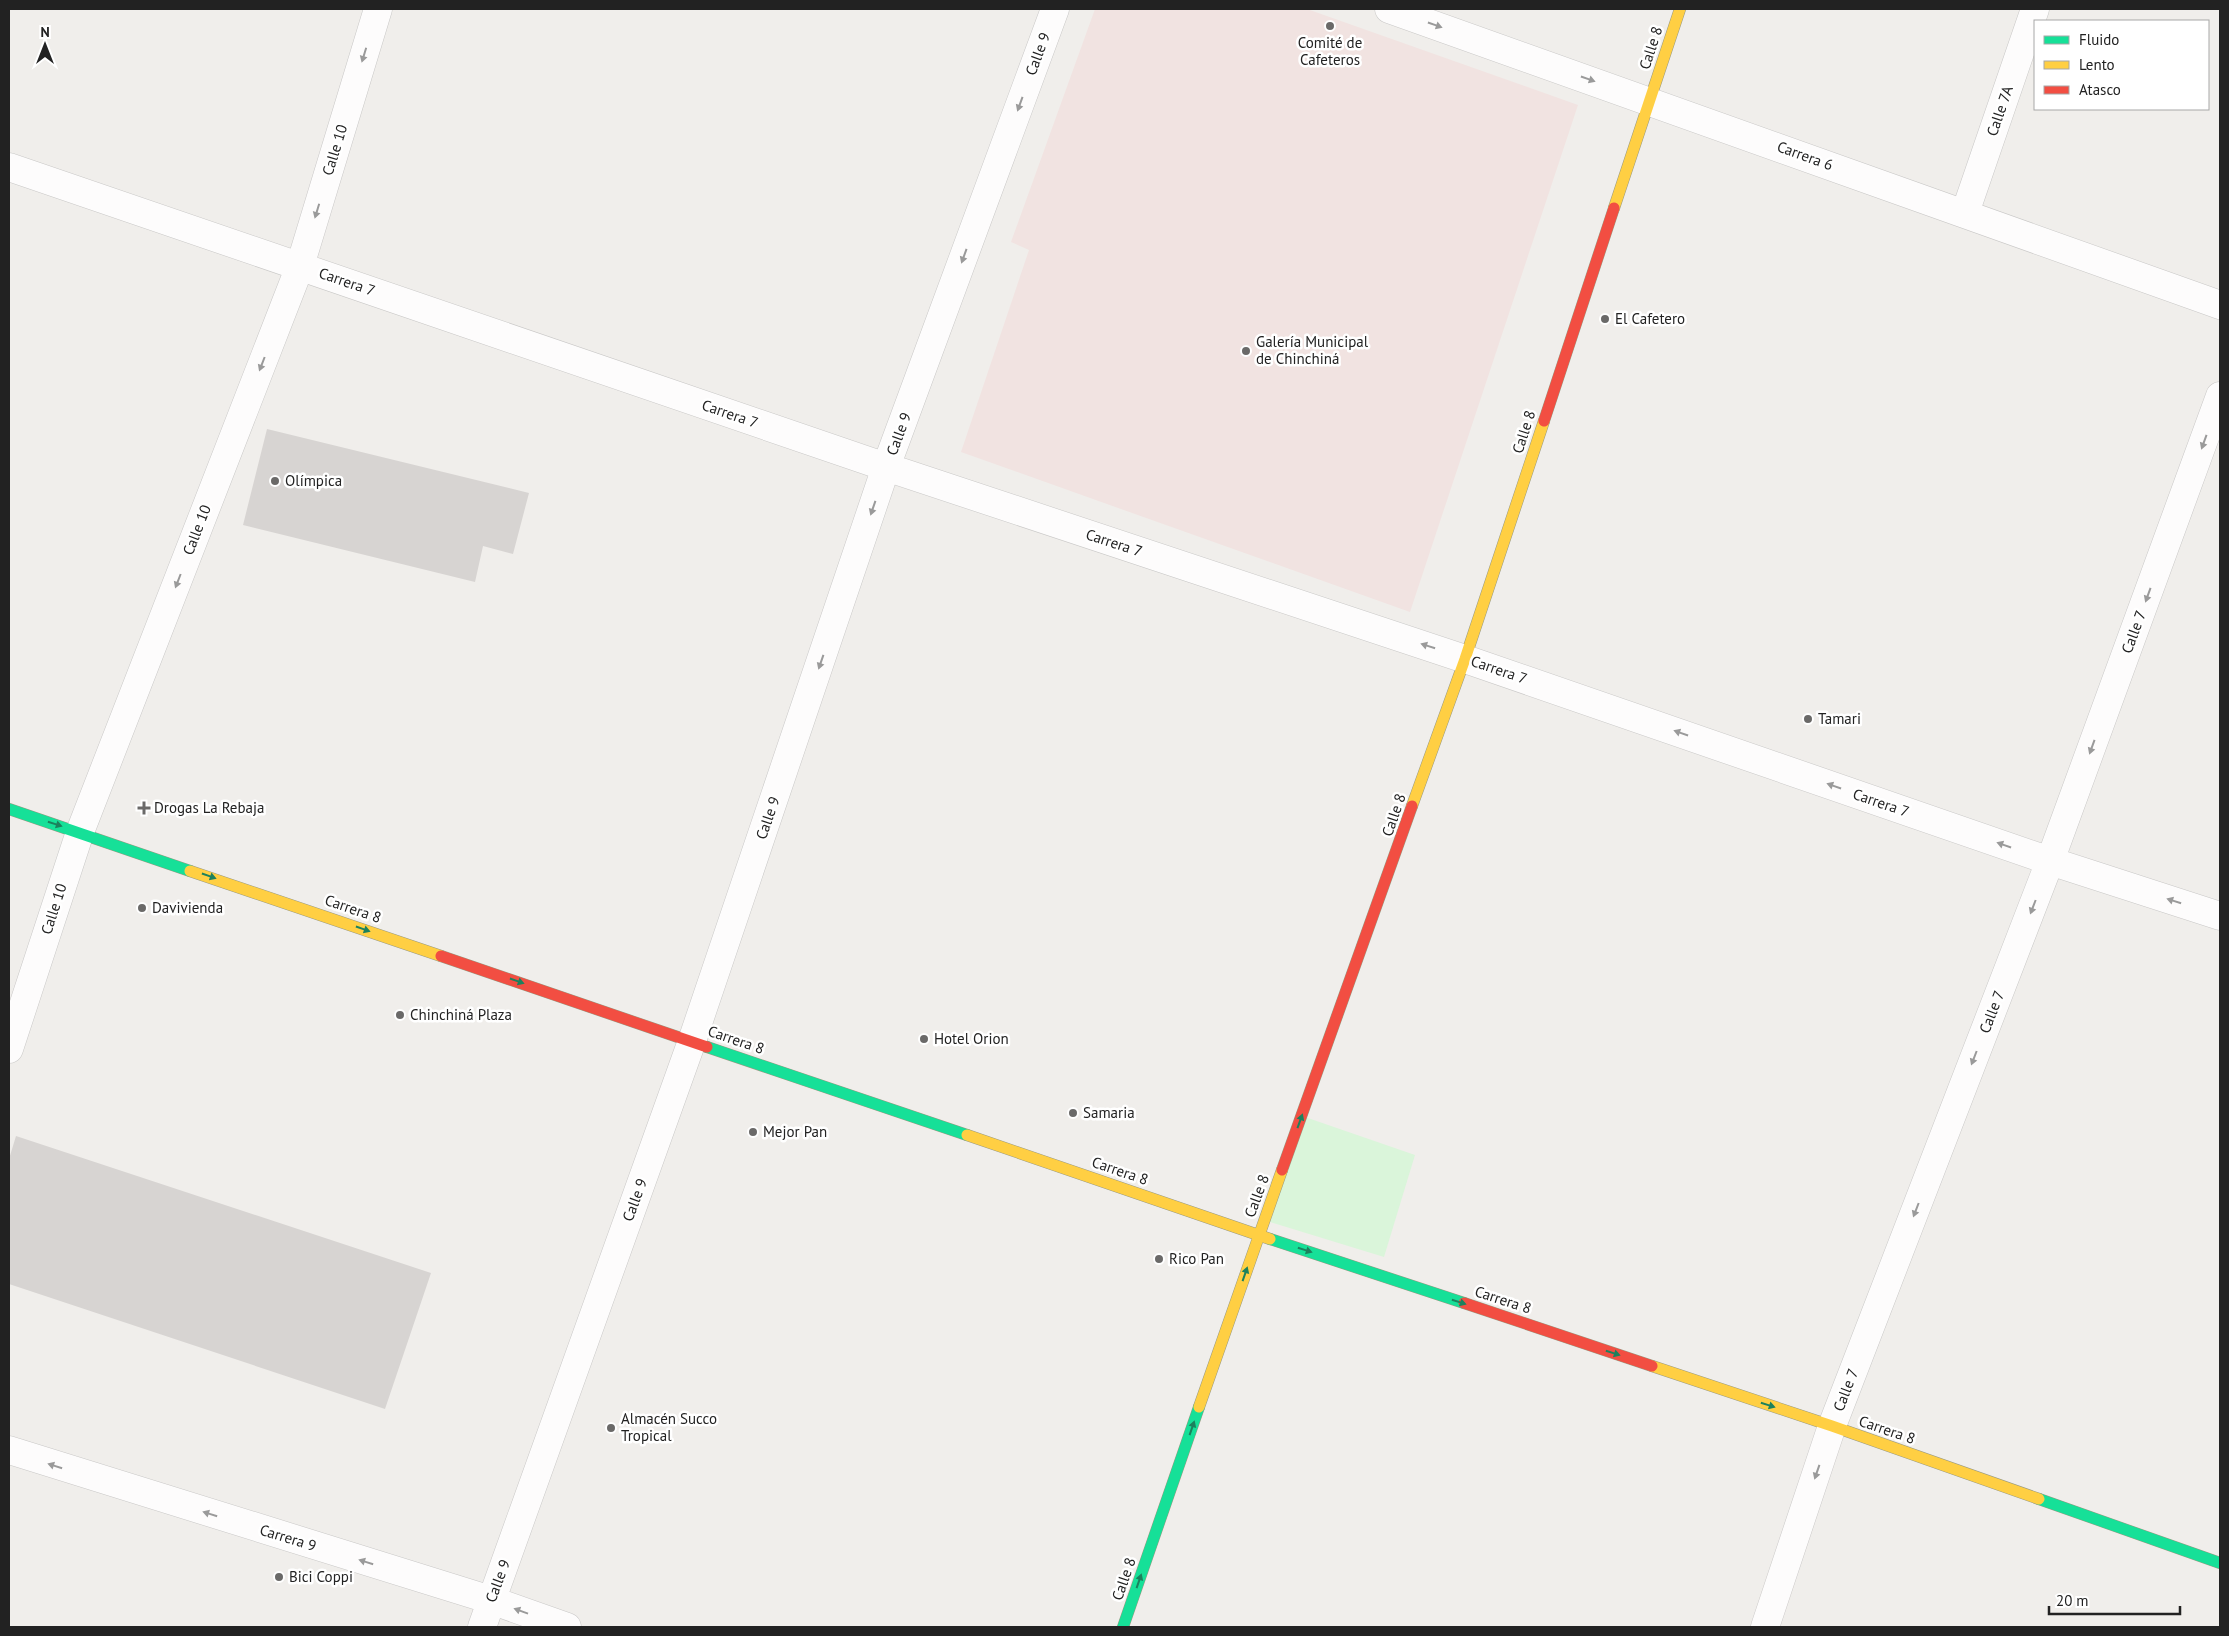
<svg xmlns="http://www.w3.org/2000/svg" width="2229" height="1636" viewBox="0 0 2229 1636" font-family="'PT Sans',sans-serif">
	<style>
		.commercial { fill: #f1e3e1 }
		.park { fill: #daf5da }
		.building { fill: #d7d4d2 }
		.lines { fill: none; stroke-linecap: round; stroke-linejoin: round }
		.street-casing { stroke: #c9c8c7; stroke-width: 29 }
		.fast-casing { stroke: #999a82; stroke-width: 12 }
		.slow-casing { stroke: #999a82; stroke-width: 12 }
		.jam-casing { stroke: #999a82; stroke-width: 12 }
		.street { stroke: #fdfcfc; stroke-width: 28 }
		.fast { stroke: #16e098; stroke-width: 11 }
		.slow { stroke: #ffcf43; stroke-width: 11 }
		.jam { stroke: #f24e42; stroke-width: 11 }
		.oneway { fill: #9a9a9a }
		.oneway2 { fill: #1c815d }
		.poi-dot { fill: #6a6968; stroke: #fff; stroke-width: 2 }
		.labels { text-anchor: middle; stroke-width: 5; stroke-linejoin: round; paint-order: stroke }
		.poi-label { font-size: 15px; fill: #222; stroke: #fff; text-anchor: start }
		.street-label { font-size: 15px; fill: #222; stroke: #fff }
	</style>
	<rect width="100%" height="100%" fill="#f0eeeb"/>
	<path class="commercial" d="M1095 9H1307L1578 105 1410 612 961 452 1029 250 1011 242Z"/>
	<path class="park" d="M1305 1117 1415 1155 1384 1257 1270 1222Z"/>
	<path class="building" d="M267 429 529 493 513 554 483 546 475 582 243 525Z
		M16 1136 431 1273 385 1409 9 1284V1159Z"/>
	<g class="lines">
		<defs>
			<path id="street" d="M1389 9 2220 305
				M9 167 886 467 1465 659 2050 861 2220 916
				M1965 213 2035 9
				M9 1049 80 832 300 266 378 9
				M9 1450 491 1600 567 1627
				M482 1627 692 1041 886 467 1055 9
				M1765 1627 1832 1426 2050 861 2220 396"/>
			<path id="fast" d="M9 809 190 871
				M707 1047 967 1135
				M1270 1239 1464 1303
				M2039 1499 2220 1563
				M1123 1627 1199 1407"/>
			<path id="slow" d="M1614 208 1680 9
				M1412 806 1465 659 1544 421
				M190 871 441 956
				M967 1135 1270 1239
				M1652 1366 1832 1426 2039 1499
				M1199 1407 1282 1170"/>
			<path id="jam" d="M1544 421 1614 208
				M441 956 707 1047
				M1282 1170 1412 806
				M1464 1303 1652 1366"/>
		</defs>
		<use href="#street" class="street-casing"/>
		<use href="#fast" class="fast-casing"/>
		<use href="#slow" class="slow-casing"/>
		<use href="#jam" class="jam-casing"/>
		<use href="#street" class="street"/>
		<use href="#fast" class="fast"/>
		<use href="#slow" class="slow"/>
		<use href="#jam" class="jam"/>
	</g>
	<defs><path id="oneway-solid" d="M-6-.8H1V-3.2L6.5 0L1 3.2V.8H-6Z" transform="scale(1.25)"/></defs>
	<g class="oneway">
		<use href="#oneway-solid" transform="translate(1435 25) rotate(19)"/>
		<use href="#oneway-solid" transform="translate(364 55) rotate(107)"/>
		<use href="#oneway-solid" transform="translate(1588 79) rotate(19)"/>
		<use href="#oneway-solid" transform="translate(1020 104) rotate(110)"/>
		<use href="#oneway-solid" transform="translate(317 211) rotate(107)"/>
		<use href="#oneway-solid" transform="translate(964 256) rotate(110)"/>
		<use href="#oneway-solid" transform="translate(262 364) rotate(111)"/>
		<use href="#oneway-solid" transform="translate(2204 442) rotate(110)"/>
		<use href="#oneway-solid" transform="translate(873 508) rotate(109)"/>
		<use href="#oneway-solid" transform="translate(178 581) rotate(111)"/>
		<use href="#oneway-solid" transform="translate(2148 595) rotate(110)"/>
		<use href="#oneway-solid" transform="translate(1428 646) rotate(-162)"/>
		<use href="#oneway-solid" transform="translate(821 662) rotate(109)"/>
		<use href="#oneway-solid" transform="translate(1681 733) rotate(-161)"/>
		<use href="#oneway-solid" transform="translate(2092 747) rotate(110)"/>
		<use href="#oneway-solid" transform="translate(1834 786) rotate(-161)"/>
		<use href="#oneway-solid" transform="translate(2004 845) rotate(-161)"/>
		<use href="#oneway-solid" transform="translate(2174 901) rotate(-162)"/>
		<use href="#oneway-solid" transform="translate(2033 907) rotate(111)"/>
		<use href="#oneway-solid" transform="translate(1974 1058) rotate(111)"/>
		<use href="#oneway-solid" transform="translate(1916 1210) rotate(111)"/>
		<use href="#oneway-solid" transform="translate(55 1466) rotate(-162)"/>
		<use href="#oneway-solid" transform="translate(1817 1472) rotate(109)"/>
		<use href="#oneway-solid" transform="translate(210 1514) rotate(-163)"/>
		<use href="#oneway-solid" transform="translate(366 1562) rotate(-163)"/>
		<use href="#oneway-solid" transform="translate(521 1611) rotate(-160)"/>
	</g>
	<g class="oneway2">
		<use href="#oneway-solid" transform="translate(55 824) rotate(18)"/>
		<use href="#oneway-solid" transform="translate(209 876) rotate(19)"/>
		<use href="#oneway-solid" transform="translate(363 929) rotate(19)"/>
		<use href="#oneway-solid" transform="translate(517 981) rotate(19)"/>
		<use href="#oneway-solid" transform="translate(1300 1121) rotate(-70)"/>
		<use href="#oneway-solid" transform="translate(1305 1250) rotate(18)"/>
		<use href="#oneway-solid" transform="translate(1245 1274) rotate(-71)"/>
		<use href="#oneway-solid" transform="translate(1459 1302) rotate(18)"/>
		<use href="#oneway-solid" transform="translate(1613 1353) rotate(18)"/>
		<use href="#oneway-solid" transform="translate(1768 1405) rotate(18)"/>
		<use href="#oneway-solid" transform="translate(1192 1428) rotate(-71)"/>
		<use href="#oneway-solid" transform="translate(1139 1581) rotate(-71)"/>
	</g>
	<g class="poi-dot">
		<circle cx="1330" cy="26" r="5"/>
		<circle cx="1605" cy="319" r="5"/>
		<circle cx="1246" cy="351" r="5"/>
		<circle cx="275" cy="481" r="5"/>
		<circle cx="1808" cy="719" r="5"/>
		<path d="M141.5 800.5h5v5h5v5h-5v5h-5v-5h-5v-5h5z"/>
		<circle cx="142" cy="908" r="5"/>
		<circle cx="400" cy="1015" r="5"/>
		<circle cx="924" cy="1039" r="5"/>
		<circle cx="1073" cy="1113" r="5"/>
		<circle cx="753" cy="1132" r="5"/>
		<circle cx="1159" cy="1259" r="5"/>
		<circle cx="611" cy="1428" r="5"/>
		<circle cx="279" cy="1577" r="5"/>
	</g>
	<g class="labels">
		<g class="poi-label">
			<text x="1330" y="48" text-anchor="middle">Comité de<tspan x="1330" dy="17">Cafeteros</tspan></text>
			<text x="1615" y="324">El Cafetero</text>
			<text x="1256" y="347">Galería Municipal<tspan x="1256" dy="17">de Chinchiná</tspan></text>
			<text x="285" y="486">Olímpica</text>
			<text x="1818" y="724">Tamari</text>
			<text x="154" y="813">Drogas La Rebaja</text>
			<text x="152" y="913">Davivienda</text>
			<text x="410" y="1020">Chinchiná Plaza</text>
			<text x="934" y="1044">Hotel Orion</text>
			<text x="1083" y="1118">Samaria</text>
			<text x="763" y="1137">Mejor Pan</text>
			<text x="1169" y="1264">Rico Pan</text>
			<text x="621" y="1424">Almacén Succo<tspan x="621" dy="17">Tropical</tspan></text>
			<text x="289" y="1582">Bici Coppi</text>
		</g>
		<g class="street-label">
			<text transform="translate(1651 48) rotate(-72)" y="5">Calle 8</text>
			<text transform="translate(1038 54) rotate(-70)" y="5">Calle 9</text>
			<text transform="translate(2000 111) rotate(-71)" y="5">Calle 7A</text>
			<text transform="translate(335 150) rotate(-73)" y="5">Calle 10</text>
			<text transform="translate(1805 156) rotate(20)" y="5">Carrera 6</text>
			<text transform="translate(347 282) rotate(19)" y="5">Carrera 7</text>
			<text transform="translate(730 414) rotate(19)" y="5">Carrera 7</text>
			<text transform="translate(1524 432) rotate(-72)" y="5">Calle 8</text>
			<text transform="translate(899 434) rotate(-70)" y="5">Calle 9</text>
			<text transform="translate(197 530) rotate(-69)" y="5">Calle 10</text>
			<text transform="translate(1114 543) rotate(18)" y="5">Carrera 7</text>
			<text transform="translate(2134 632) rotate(-70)" y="5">Calle 7</text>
			<text transform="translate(1499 670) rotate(19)" y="5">Carrera 7</text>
			<text transform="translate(1881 803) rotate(19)" y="5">Carrera 7</text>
			<text transform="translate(1394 815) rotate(-71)" y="5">Calle 8</text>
			<text transform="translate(768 818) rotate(-71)" y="5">Calle 9</text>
			<text transform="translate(54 909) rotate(-72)" y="5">Calle 10</text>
			<text transform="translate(353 909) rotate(19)" y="5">Carrera 8</text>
			<text transform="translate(1992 1012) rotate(-69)" y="5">Calle 7</text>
			<text transform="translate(736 1040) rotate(19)" y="5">Carrera 8</text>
			<text transform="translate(1120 1171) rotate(19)" y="5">Carrera 8</text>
			<text transform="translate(1257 1196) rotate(-70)" y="5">Calle 8</text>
			<text transform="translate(635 1200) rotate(-70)" y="5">Calle 9</text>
			<text transform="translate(1503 1300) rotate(18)" y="5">Carrera 8</text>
			<text transform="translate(1846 1390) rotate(-69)" y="5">Calle 7</text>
			<text transform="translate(1887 1430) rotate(19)" y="5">Carrera 8</text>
			<text transform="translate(288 1538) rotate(17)" y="5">Carrera 9</text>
			<text transform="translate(1124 1579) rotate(-71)" y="5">Calle 8</text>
			<text transform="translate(498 1581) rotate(-70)" y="5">Calle 9</text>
		</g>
	</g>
	<rect width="2229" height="1636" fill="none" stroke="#222222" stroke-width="20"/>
	<rect x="2034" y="20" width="175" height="90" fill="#ffffff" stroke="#a7a7a7"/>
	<rect x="2044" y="36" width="25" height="8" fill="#16e098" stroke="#a7a7a7"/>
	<text x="2079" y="45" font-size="15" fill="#222222">Fluido</text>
	<rect x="2044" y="61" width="25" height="8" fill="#ffcf43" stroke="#a7a7a7"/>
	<text x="2079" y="70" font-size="15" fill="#222222">Lento</text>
	<rect x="2044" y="86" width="25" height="8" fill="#f24e42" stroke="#a7a7a7"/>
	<text x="2079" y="95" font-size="15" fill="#222222">Atasco</text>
	<g transform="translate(45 45)" stroke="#ffffff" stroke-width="4" paint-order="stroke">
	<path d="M0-4L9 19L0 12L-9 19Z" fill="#222222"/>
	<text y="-8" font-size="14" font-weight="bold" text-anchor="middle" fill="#222222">N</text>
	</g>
	<path d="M2049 1606v8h131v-8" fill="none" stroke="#222222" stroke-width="2.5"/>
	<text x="2056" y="1606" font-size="15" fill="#222222" stroke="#ffffff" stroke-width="4" paint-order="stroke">20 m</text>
</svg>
